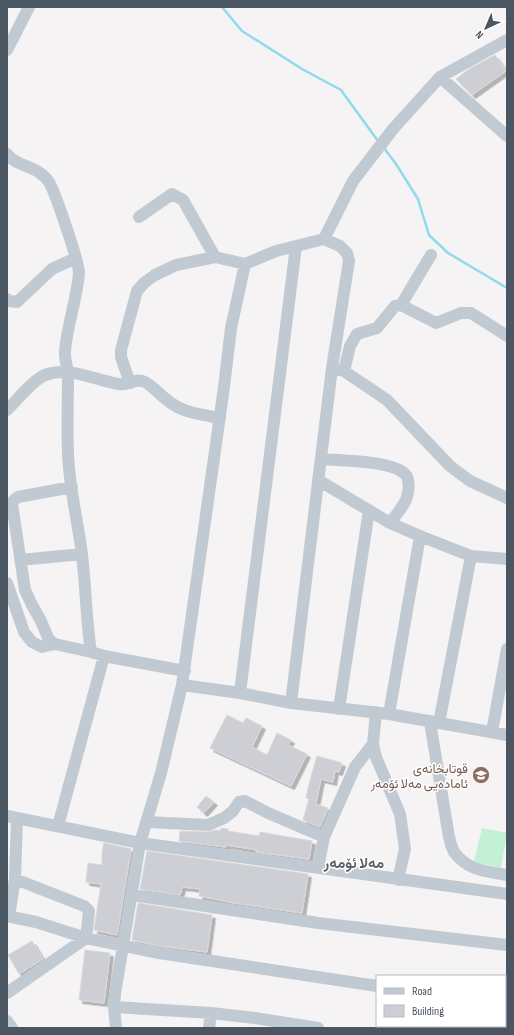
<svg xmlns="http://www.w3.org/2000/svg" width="514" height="1035" viewBox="0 0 514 1035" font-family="'Sofia Sans Condensed',Vazirmatn,sans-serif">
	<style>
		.green { fill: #c3f1d5 }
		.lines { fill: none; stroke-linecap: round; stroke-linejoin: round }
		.stream { stroke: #90daee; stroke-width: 2.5 }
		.building { fill: #cdcfd5; stroke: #d7d9de; filter: url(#shadow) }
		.minor { stroke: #c1cad2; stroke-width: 12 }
		.labels { text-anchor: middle; stroke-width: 3; stroke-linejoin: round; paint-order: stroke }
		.education-label { font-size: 13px; fill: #785e54; stroke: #fff; text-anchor: end }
		.quarter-label { font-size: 15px; font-weight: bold; fill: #5f6368; stroke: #fff }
	</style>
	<defs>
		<filter id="shadow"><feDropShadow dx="3.5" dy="3.5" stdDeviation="0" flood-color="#0004"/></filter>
	</defs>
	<rect width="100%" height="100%" fill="#f5f3f3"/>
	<path class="green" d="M482 828 507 833 501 868 474 862Z"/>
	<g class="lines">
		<path class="stream" d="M222 7 242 31 302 69 341 90 378 141
			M384 148 396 164 418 199 429 235 448 253 507 288"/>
	</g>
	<path class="building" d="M495 55 506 71 472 95 456 79 469 69Z
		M227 715 243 723 246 718 262 726 252 747 267 755 277 733 291 740 288 745 307 754 291 786 210 748Z
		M317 756 342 763 339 772 335 771 333 782 321 779 316 804 328 808 320 827 303 820 309 799 306 798 309 784Z
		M206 796 214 802 204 813 197 807Z
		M221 828 228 829V831L259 836 260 832 312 841 309 859 256 852 257 850 226 845V847L179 841 180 831 208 832 215 830 220 831Z
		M104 843 131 849 117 935 94 930 101 884 86 882 88 863 102 865V852Z
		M147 851 308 874 302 913 235 903 199 896 200 889 182 887 180 895 140 889Z
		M138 903 212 915 207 952 160 946 132 940Z
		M32 941 43 959 19 974 8 955Z
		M85 950 110 953 104 1003 79 1000Z"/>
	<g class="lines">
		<path class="minor" d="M7 50 29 7
			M440 77 507 136
			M7 154C17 168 37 164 49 182 55 192 79 262 79 273 77 299 67 325 65 351 64 359 68 367 68 375 68 401 67 427 68 453 69 488 78 521 82 555 86 587 86 620 91 652L104 656 185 671
			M139 217 172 194 183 200 215 257
			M324 239 353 181 393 129 440 77 507 40
			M7 299 9 301 17 302 52 269 76 258
			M401 305 431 255
			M332 368 344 371 387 400 450 466 470 481 507 498
			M344 371 350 346 357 334 377 328 395 306 401 305 436 323 461 313H471L507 336
			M130 383 121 357V350L137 291 144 283 155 275 176 265 215 257 245 264
			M7 410C16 401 34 379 45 375 69 366 95 380 119 384 129 386 135 377 145 382 154 387 162 397 171 403 185 413 203 415 220 418
			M321 459C340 461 391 460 405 474 410 479 409 490 407 497 405 505 395 516 390 523
			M318 480 390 523 420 536 471 556 507 559
			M72 487 18 497 14 500 12 504 25 590 32 605 41 621 49 640 55 644 91 652
			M20 560 82 554
			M7 583 24 632 32 642 42 647 55 644
			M182 685 240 693 291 703 389 714 507 735
			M240 693 296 246
			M339 709 369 510
			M376 712 373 744 376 757 400 814 405 849 398 880
			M389 714 420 536
			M430 722 449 837C450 842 452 848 454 852 468 871 486 871 507 875
			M439 723 471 556
			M492 732 507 649
			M7 816 140 843 507 894
			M147 822 208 825 224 818 233 811 239 802 245 801 268 813 324 837 355 767 373 744
			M58 826 104 656
			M318 868 324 837
			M132 895 318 923 507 945
			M7 916 36 922 86 938 159 953 377 986
			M9 916 15 879 17 818
			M7 993 86 938 89 911 84 906 15 879
			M505 1005H507
			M114 1007 211 1013 255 1018 318 1028
			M7 1021 12 1028
			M116 1028 114 1007 115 994 140 843 161 773 182 685 224 387 231 328 245 264 276 251 324 239 340 246 347 253 349 261 332 368 291 703
			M209 1028 211 1013"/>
	</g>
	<defs>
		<symbol id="school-disc" viewBox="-11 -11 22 22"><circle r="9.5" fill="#8d6e63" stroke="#fff"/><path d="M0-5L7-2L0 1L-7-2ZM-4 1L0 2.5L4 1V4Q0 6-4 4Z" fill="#fff"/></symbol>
	</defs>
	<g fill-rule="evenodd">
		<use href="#school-disc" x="471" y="765" width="20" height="20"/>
	</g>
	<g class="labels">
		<g class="education-label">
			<text x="468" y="773">قوتابخانەی<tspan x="468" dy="15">ئامادەیی مەلا ئۆمەر</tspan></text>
		</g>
		<g class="quarter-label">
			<text x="354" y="868">مەلا ئۆمەر</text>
		</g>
	</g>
	<rect width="514" height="1035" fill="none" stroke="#4a5661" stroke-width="16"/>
	<rect x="376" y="975" width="130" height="52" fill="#ffffff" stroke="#b7bbc0"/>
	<rect x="384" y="988" width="20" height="6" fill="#c1cad2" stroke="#b7bbc0"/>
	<text x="412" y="995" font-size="12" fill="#4a5661">Road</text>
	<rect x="384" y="1005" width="20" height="12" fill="#cdcfd5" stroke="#b7bbc0"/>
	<text x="412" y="1015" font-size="12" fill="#4a5661">Building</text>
	<g transform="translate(486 28) rotate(224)" stroke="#ffffff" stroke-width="3" paint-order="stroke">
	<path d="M0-3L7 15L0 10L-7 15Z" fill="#4a5661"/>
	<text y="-6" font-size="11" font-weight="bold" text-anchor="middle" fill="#4a5661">N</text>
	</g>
</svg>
